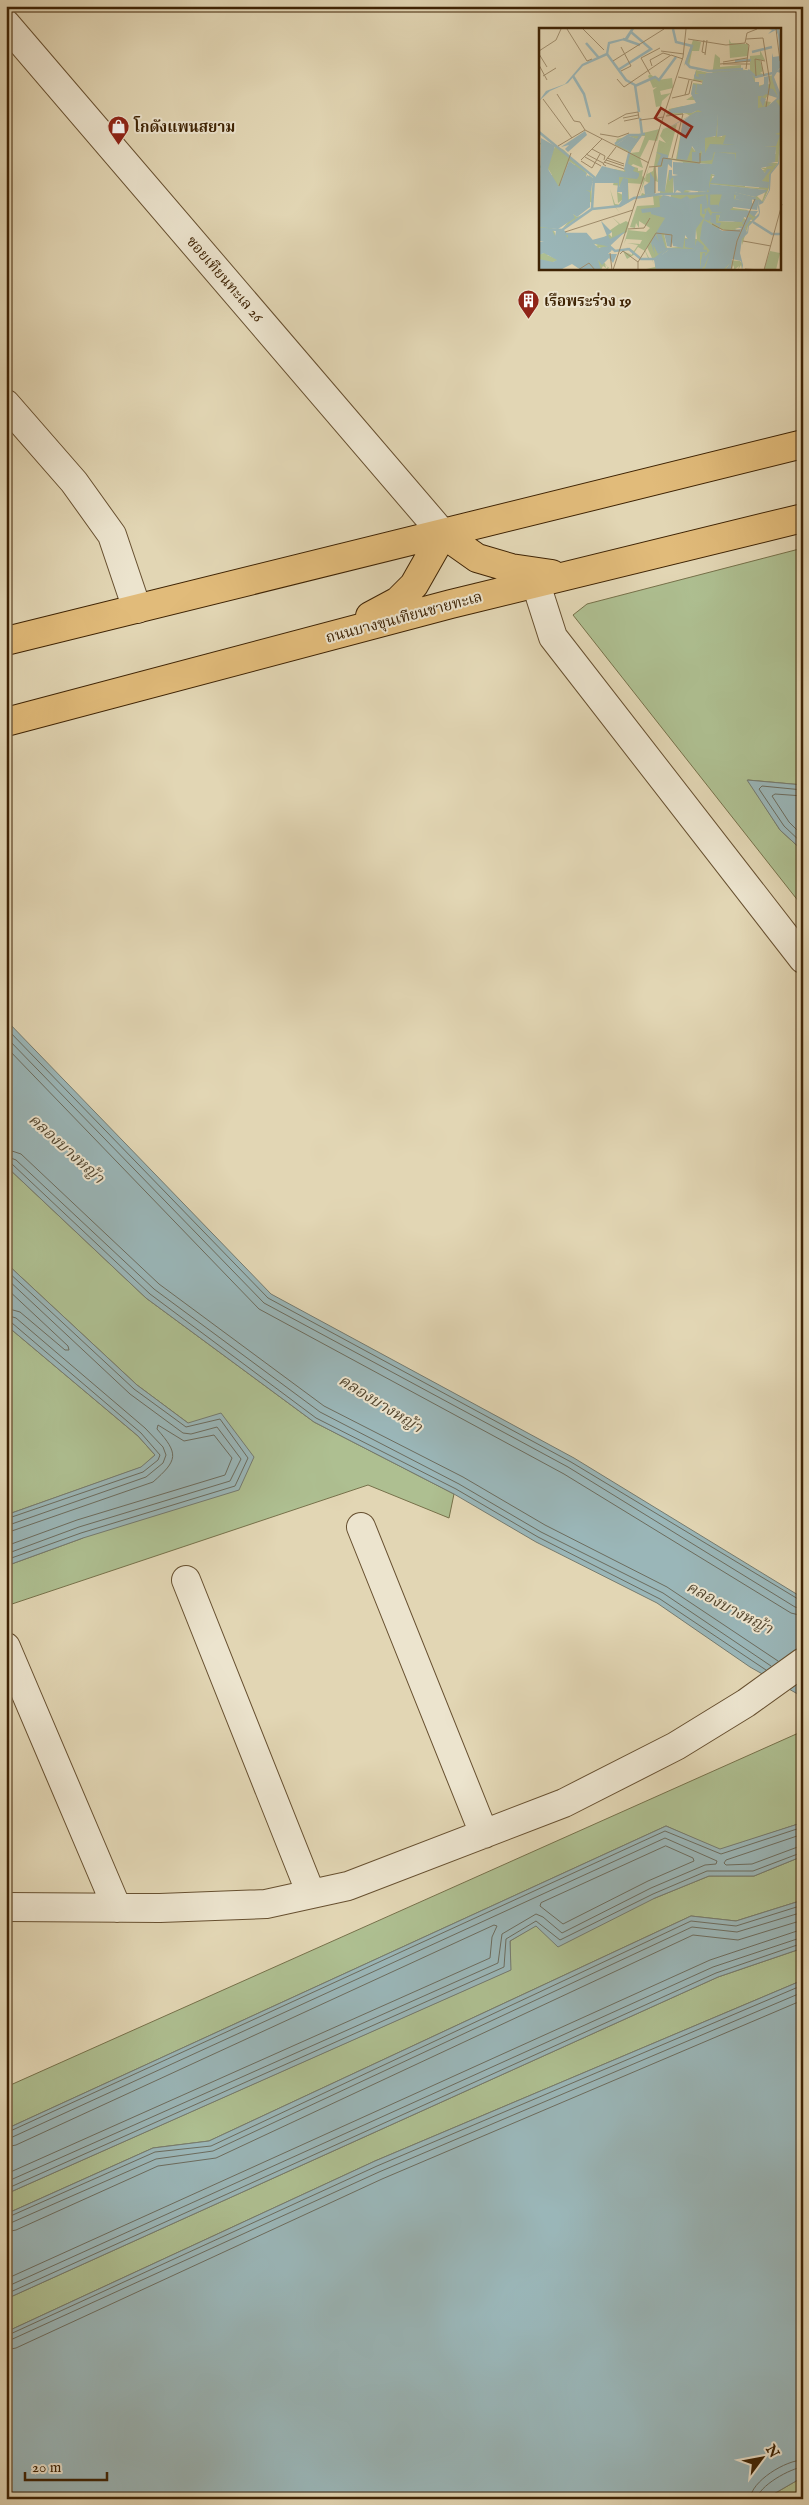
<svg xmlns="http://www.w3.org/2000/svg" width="809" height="2505" viewBox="0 0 809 2505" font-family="'IM FELL English','Noto Serif Thai',serif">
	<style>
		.green { fill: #aebf91; stroke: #76714a }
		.water { fill: #9ab6b8; stroke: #757b70 }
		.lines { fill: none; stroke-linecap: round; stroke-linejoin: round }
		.shore { stroke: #6c6c5e; stroke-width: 1 }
		.minor-casing { stroke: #675030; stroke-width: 30 }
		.major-casing { stroke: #3e2304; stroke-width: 30 }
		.minor { stroke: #ece4ce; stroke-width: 28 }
		.major { stroke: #e1bb7a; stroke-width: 28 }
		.labels { text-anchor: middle; stroke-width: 4; stroke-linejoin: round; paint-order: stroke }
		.poi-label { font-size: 15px; font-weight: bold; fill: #3e2304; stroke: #ece4ce; text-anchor: start }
		.street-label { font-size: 15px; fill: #3e2304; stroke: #ece4ce }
		.water-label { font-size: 16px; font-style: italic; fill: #554831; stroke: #ece4ce }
		.inset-river { fill: none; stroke: #9ab6b8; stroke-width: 2.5 }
		.inset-road { fill: none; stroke: #a08e6e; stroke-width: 1 }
		.view { fill: #8f2418; fill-opacity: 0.15; stroke: #8f2418; stroke-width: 2.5 }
		.inset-edge { fill: none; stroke: #3e2304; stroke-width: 2.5 }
	</style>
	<rect width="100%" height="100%" fill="#e2d6b4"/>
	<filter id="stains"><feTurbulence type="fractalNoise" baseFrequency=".004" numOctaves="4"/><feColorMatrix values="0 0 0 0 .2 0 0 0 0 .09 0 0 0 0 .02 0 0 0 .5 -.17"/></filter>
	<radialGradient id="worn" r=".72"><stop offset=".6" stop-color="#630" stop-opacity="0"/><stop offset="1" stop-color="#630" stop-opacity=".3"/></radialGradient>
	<path class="green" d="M803 548V785L748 780 780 830 803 851V907L573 615 587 604Z
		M6 1166 146 1298 314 1422 454 1494 449 1518 368 1485 6 1606V1566L83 1538 188 1423 137 1385 6 1263Z
		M6 1325 138 1436 155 1455 142 1467 6 1515Z
		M803 1731V1820L798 1824 720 1850 666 1826 6 2129V2087Z
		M803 1856V1900L736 1921 691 1916 209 2141 153 2148 6 2214V2194L510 1970V1941L536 1925 655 1898 709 1876H754Z
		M803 1948V1980L375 2161 6 2332V2299L718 1977Z
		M803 2477V2499H765Z"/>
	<path class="water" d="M747 780 803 785V851L780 830Z
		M6 1020 271 1294 574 1458 803 1598V1697L750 1667 657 1603 536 1542 454 1494 314 1422 146 1298 6 1166Z
		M6 1263 137 1385 188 1423 221 1413 254 1457 239 1490 83 1538 6 1566V1515L141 1467 155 1455 138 1436 6 1325Z
		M803 1820V1856L754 1876H709L655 1898 558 1947 536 1926 510 1941 511 1970 6 2194V2129L666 1826 720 1849 798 1824Z
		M803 1900V1948L718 1977 6 2299V2214L153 2148 209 2141 691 1916 736 1921Z
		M803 1980V2477L765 2499H6V2332L375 2161Z"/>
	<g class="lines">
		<path class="shore" d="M803 790 762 786 759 789 784 826 803 844
			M803 796 775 794 772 796 789 822 803 836
			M6 1028 268 1298 571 1462 803 1602
			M6 1037 264 1303 568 1467 795 1607 803 1609
			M6 1047 259 1309 564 1474 791 1613 803 1616
			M6 1149 21 1154 159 1284 324 1406 463 1477 545 1525 667 1587 778 1661
			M6 1156 16 1160 154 1289 320 1412 459 1484 541 1532 663 1593 771 1666
			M6 1163 12 1164 150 1294 316 1418 456 1489 538 1537 660 1599 766 1670
			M6 1270 134 1389 186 1427 220 1419 248 1458 235 1486 81 1533 6 1560
			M6 1278 130 1394 183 1433 191 1434 217 1427 241 1459 230 1481 79 1527 6 1554
			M6 1288 68 1346 69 1350H65L20 1312 6 1308
			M6 1315 16 1318 145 1428 163 1447 166 1455 163 1463 146 1477 6 1526
			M6 1321 12 1323 141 1433 160 1455 158 1460 143 1472 6 1519
			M6 1533 153 1482C178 1460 179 1454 157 1429L158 1425 184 1441 214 1435 232 1458 225 1475 77 1520 6 1546
			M803 1834 726 1860 724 1863 726 1865 752 1864 803 1845
			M666 1846 693 1858 694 1861 648 1881 563 1924 540 1906 541 1903Z
			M6 2133 665 1831 721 1854 803 1827
			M6 2140 665 1838 717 1861 716 1864 705 1865 651 1888 562 1933 543 1917 536 1914 502 1934 498 1963 6 2182
			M6 2147 16 2145 494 1925 497 1926 492 1937 490 1958 6 2174
			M6 2189 504 1967 506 1939 536 1921 560 1940 653 1894 707 1871H753L803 1852
			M6 2218 155 2152 211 2146 691 1921 736 1926 803 1905
			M6 2225 156 2159 213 2151 692 1927 737 1932 803 1912
			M6 2232 16 2230 158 2166 216 2158 693 1935 738 1940 803 1920
			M6 2279 710 1960 803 1929
			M6 2287 713 1967 803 1937
			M6 2294 716 1973 803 1943
			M6 2336 377 2166 803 1985
			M6 2342 379 2172 803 1992
			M6 2350 16 2348 382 2179 803 2000
			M750 2499C751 2481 786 2460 803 2460
			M757 2499C758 2486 791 2468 803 2467"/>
		<defs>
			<path id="minor" d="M6 24 443 534
				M6 404 74 482 112 535 137 609
				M536 584 553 637 803 959
				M361 1527 484 1834
				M186 1580 311 1894
				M6 1647 117 1908
				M6 1907 160 1908 266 1904 348 1886 564 1803 676 1746 746 1703 803 1662"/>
			<path id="major" d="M370 616 398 601 414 585 443 534 477 558 511 568 552 574
				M6 641 803 444
				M6 722 451 604 803 518"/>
		</defs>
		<use href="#minor" class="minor-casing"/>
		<use href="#major" class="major-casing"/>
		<use href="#minor" class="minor"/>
		<use href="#major" class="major"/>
	</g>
	<defs>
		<symbol id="shop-pin" viewBox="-11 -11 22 30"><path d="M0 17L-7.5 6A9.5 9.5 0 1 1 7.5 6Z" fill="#8f2418" stroke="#ece4ce"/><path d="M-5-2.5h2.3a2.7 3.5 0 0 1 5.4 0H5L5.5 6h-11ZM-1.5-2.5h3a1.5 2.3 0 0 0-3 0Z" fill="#fff"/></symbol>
		<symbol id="building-pin" viewBox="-11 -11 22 30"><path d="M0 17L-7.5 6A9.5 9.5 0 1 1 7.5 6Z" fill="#8f2418" stroke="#ece4ce"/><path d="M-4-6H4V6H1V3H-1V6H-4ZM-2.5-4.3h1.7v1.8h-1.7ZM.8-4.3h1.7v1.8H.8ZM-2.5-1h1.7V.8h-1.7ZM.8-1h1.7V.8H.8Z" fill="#fff"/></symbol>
	</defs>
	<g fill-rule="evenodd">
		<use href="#shop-pin" x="106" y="114" width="25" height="34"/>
		<use href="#building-pin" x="516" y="288" width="25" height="34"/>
	</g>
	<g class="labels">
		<g class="poi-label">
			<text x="134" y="132">โกดังแพนสยาม</text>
			<text x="544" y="306">เรือพระร่วง 19</text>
		</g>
		<g class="street-label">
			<text transform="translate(225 279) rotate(49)" y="5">ซอยเทียนทะเล 26</text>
			<text transform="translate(404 617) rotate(-15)" y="5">ถนนบางขุนเทียนชายทะเล</text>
		</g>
		<g class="water-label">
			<text transform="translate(67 1148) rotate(42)" y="6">คลองบางหญ้า</text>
			<text transform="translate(381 1403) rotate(32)" y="6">คลองบางหญ้า</text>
			<text transform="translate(730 1607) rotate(28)" y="6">คลองบางหญ้า</text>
		</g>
	</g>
	<g transform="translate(539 28)">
		<rect width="242" height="242" fill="#e2d6b4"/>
		<path d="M190 11 192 15 209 16V28L191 30ZM154 12 162 14 160 23H153L150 38 147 35 145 38ZM221 22 226 32H221L224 43 221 45 227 47 216 49V55L219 56 216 58 231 56 230 48 234 47 239 69 229 67 225 73 232 74 230 77 240 70 242 75V80L227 87 228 90 242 84 228 91H231L229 94 242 91 229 95 230 99 242 96 230 100 231 103 242 100V108L239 134H199L239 135 231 147 230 160 224 174 197 167 196 171 213 175 209 181 211 175 195 172 194 180 209 182 204 188 207 193H214L209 189 210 185 218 189 209 198 203 217 202 209 179 206 180 209 199 212 180 210V214L197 216 181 214V219L202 220 181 219 197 224 181 222 178 224 197 228H187L185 232 201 233 203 235V242L202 237 199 242 200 238 195 242V239L194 237 193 242 192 234 186 242H161L160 236 146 234 143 242 141 222 131 221 122 227 127 237 117 239V242H103L116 239V230H113L108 219 106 222 110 230V231H113L115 236 113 232H102L109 230 106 223 103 228 106 223 99 219 95 225 99 228 96 226 88 231 84 223 93 227V223L87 219 95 223 99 217 88 215 101 216 103 212 87 211 85 216 89 202 107 204 111 200 100 193V200L97 195 96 200 91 199 98 178 115 177 114 168 101 170 103 165 108 167 110 164V155L106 153 108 146 100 169 105 151 103 156 89 155 90 174 81 178 76 179 81 185 75 177 71 161 76 176 83 177V172L79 175 78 164 84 167 83 154 82 158 74 157 76 149 68 147 65 154 52 153 53 175 46 171 45 174 52 181 40 172 38 174 46 182 34 174 42 186 24 167 22 169 34 186 38 189 43 187 24 200 29 194 26 187 16 190 23 199 13 191 19 201 13 192 9 193 16 205 17 212 13 213 16 225 19 223 17 204 33 208 46 206 56 215 70 206 73 209V204H70L62 192 70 203 80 196 73 189 81 196 87 193 90 195 88 204 65 215 72 217V224L69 221 51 234 54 236 69 226 62 231 70 240 66 242 69 239 66 236 67 240 64 238 62 242 56 235 53 237 50 234 42 242 34 235 24 238 23 242 0 238H7L0 232 9 238 16 237 0 231V215L4 219 2 226 5 225V213H0L4 212 7 202H0V199L5 194 26 186 20 180 0 195 20 179 18 175 0 194 14 177 6 173 0 183 3 185 1 190 0 192V181L5 172 0 171 4 170 0 162 6 171 13 174 0 160V156L13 147 10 142 0 150 10 142 6 140 0 146 6 139 0 140 13 120 11 118 0 131 11 118 7 114 0 126 6 114 0 117 4 112 15 118 14 122 17 118 25 122 48 145 41 172 44 174 50 147 55 151 60 144 76 148 75 141 85 143 91 125 100 124 106 108H102L91 125 76 117 78 111 121 101 119 110 122 101 111 135 118 113 110 112 101 130 104 140 94 136 92 138 99 140V143L104 142 103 148 106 150 111 136 108 146 114 143 120 112 127 115 121 108 124 101 138 96 129 130 137 131 144 93 151 88 148 86 128 87 132 74 130 81 144 78V86L148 85 147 77 149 84 152 85V76L153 85 157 83 156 75 160 82 159 66 157 72H147L156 66 154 62 152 67 154 55 163 56V53H154L157 42 170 45 168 53 172 55 176 26 181 30V39L202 37V41L211 43V28L221 27ZM187 59H193L192 83H187ZM182 60V77L183 67H186V84H179L178 81V61ZM215 83 221 84 223 104 218 105 229 104V111H211V107L217 106ZM205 84 209 85 210 105 200 107 202 86ZM180 85 186 86 183 109 178 108ZM173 86H179L176 109 171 108ZM158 87 159 88 156 123 152 118 153 90ZM153 90 152 120 144 121 147 92ZM209 106 211 115 238 116 207 117 210 115 198 111V107ZM90 108 98 111 90 123 77 116ZM207 118 236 119 237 126 207 125ZM176 125 196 126V129L190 132 191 136 188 133 174 137ZM197 126H236V133H204L207 127ZM126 131H129V140V131L144 134 142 166 134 165V147L130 153V142L126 163ZM30 133 36 137 28 164 21 158ZM155 135 156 164 159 135V164L152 166 149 164 152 163 146 162V149H153L154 164ZM160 135 169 136 168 164 159 163ZM228 136 227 140 173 139 174 137ZM119 138 122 139 121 166 132 167 130 181 127 179 130 168 114 167V152L119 154 116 139ZM173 141 222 140 226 142 176 143ZM42 142 46 149 40 172 36 169ZM35 143 40 147 35 169 28 164ZM176 144H225L226 145 225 148 173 147ZM173 148H181L224 149 223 153 173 150ZM200 152 205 153H223L220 160 206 159V154L205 158 196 157 200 156ZM171 156 217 161V165L219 161 227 162 223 173 217 167 216 169 194 164 171 165ZM181 187 194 188 205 190 194 194 179 193ZM127 191 145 197 146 207 129 206ZM146 198 157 202 158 211 146 210ZM205 198 208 204 202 203 208 205 205 208 178 204V200L201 206 195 203 202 204 196 201ZM125 206 133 207V215L135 207H139V219L128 220ZM49 214 59 217 36 228 55 217 35 227 34 223ZM61 219 64 224 41 240 38 238 49 230 38 237 35 235 37 229 40 232ZM31 220 34 226 18 231 8 227ZM35 227 33 235 21 239 14 234ZM111 46 119 52 133 50 134 60 121 63 122 67 132 65 123 73 122 78 117 79 114 62 118 59 114 60 109 48ZM231 223 241 225 237 242 225 241Z" fill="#aebf91" fill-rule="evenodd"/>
		<path d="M92 1H95L89 11 71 16 69 27 44 38 29 55 11 63 0 73 7 63 26 56 43 36 67 25 69 14 86 10ZM230 1H240L242 13 243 38 238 43 242 40V45L238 44 235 49 242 67V75L240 71 237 73 242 80V104L236 106 241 107 237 118H225L237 119 236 134H232L236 135 228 136 235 137 222 140 226 145 228 141H232L223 153 230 154 229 160 171 155 176 147 172 146 170 157V161L171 156 228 162 227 164 216 169 194 164 170 165 169 161 168 164 146 162 144 165 138 162 135 166 134 149 130 153V142H133V148L139 147 134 146V134L173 136 176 124 196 126V133L197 125H202L175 124 173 132 165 133H161L163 124 160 121 161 134 153 133V124H157L153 118 148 132 138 131 144 93 151 88 135 97 104 106 134 97 157 84H163L159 82 153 85H130L132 81 157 75 152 66 154 56 157 57 156 66H160L157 65 158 56 163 57 164 52 156 51 155 48 157 43V48L160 49 159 46H166L164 52 167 45 207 42 212 44 216 54H220V59L225 56V49L230 48 229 60 234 61 239 69 233 51V25L234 29 241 28 239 7 237 2 229 6 233 2ZM227 66 238 70 229 78 219 80V68H223L221 72 224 79 227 71 223 69ZM179 86 178 109 187 107 184 116 196 117 171 116 166 125V110L177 108ZM46 103 48 107 29 124 26 121 30 117 22 119ZM90 108 99 111 90 123 77 117ZM242 108 240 136 232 146 231 162 224 175 220 177 221 184 220 188 210 198 209 205 203 211 201 225 204 237V242L202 233 193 231 192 242H186L191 235 184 242H162L166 240 171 225 165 239H162V232L170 224 164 226 171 223 161 211 163 197 165 192 178 200 180 198 171 194 172 189 170 193 164 191 157 201 156 218 158 212 165 218 164 223 146 219V211H149L146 207 144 220 134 218 133 214 132 219 128 218 125 205H122L127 221 119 226 114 216 116 227 112 215 116 206 120 214 117 205 126 190 112 186V184L103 185 102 181 121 179 120 167 121 171 124 167 142 171 148 168 151 171 167 167 169 180 165 181 166 186H163V176H161V187L165 191 168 181 172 188 173 185H184L173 184 170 179H179L183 166H195V171L208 174 196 171 197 167 213 170V176L216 171 220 172 218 182 194 179 191 182 219 183 215 189 210 185 209 189 213 190 206 199 208 205 209 197 220 185 219 179 220 172 218 170 224 174 230 162V147L239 135ZM177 187H181L179 193 203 194 205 189 208 190 203 195 205 198 199 199 203 201 184 203 180 201 182 195H177ZM2 110 16 118 9 141 20 159 30 133 47 145V149L48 147 54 150 52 163 47 162 51 164V179L38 189 34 186 36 190 19 201 0 199ZM117 124 129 127V130L133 132V140L129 136 126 164 119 163V139H123L124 130 122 138 118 137 122 127ZM88 135 96 140 94 143 100 145V148L98 151 80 149V159L84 150 89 151V174L79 178 83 172V164H78L79 155H53L63 138 86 144ZM111 144 116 152V166L106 167 105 158 111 154ZM62 193 73 204 69 207 71 211 87 203 72 217 58 216 53 212 68 208ZM1 202H13L16 208 17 203H23L29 210V207L46 206 59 220 70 218 73 222 69 226H78L74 235 70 230 63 237 59 232 62 242H42L33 236 21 242H0V231L14 234 18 232 5 225 0 227V214L5 213H0ZM131 221 161 223V242H117L115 232Z" fill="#9ab6b8" fill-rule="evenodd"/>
		<path class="inset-river" d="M134 1 137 14 153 18 147 35 151 39 170 43 204 41M84 11 101 17M47 15 60 30M213 24 233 19M68 26 87 52 96 57 100 84M196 33 212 32M79 42 112 21 92 4M209 42 217 49 234 45M34 48 45 66 51 89M96 58 116 49 120 52 137 29M101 90 103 106H106M0 104 55 149 53 181 23 202M76 116 90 107H102M160 125 162 84M86 142 91 122 102 107M170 166V178H179M53 181 81 178 95 170 122 166 194 165 217 171M214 194 233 206H243M0 201 23 202M23 202 27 206H47L54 214 69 217 76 223 90 221 102 231H116L128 221 168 223M162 242 165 225"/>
		<path class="inset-road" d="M28 1 48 33 53 31M44 1 65 22M237 1 241 33M149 11 187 17 206 15 208 5 218 1M207 11 224 10 231 55 227 79M165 12 163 24 166 25M207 15 210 17 207 41M82 19 92 38 82 43M0 23 17 12 22 1M122 23 145 26M0 26 8 39M166 27 168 12M74 33 125 1M222 33 225 48M184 34 208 30M181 36 211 33M184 36H211M0 37 8 52M113 38 111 32 124 25 131 27M111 46 102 30 121 20M4 48 17 40M217 48 216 31 226 33M139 49 163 54M78 51 85 59 132 27 144 31M18 66 35 93 41 94 46 102M146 67 150 52M133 70 150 66 153 53M4 71 33 110M127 88 144 86M84 90 99 87M101 92 125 89M69 96 87 86 99 84 100 90 85 93M61 106 79 109 90 105M19 118 46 102 110 135M53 121 66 128 65 132M47 126 64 135M46 129 62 138M68 130 85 136M133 130 144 86M42 132 63 111M67 132 85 138M42 133 53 140 61 126M65 134 85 141M67 138 64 136 77 119M110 139 122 138 124 130 161 135V125M116 139V165M20 158 32 125M173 196 184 202 201 203M89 201 105 200 111 190M26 204 94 182M204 213 232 218M71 225 73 242M81 226 84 223 99 234V242M99 234 117 205 133 207 132 219M206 241 224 242M39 242 50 235 56 242M74 242 144 29 147 1M192 242 198 213 216 171M225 242 243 176"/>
		<path class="view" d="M122 80 153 99 147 109 116 90Z"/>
		<rect width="242" height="242" class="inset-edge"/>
	</g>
	<rect width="809" height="2505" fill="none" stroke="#e2d6b4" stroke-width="25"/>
	<rect x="8" y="8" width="794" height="2490" fill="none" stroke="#3e2304" stroke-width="2.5"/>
	<rect x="12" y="12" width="784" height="2480" fill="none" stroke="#3e2304"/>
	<g transform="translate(762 2458) rotate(58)" stroke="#ece4ce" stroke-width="4" paint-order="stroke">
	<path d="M0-4L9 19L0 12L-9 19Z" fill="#3e2304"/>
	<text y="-8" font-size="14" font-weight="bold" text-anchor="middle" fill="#3e2304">N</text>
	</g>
	<path d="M25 2472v8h82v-8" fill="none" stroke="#3e2304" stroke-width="2.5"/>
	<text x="32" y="2472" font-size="15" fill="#3e2304" stroke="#ece4ce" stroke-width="4" paint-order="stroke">20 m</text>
	<rect width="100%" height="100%" filter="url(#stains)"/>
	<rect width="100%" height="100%" fill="url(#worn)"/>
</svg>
